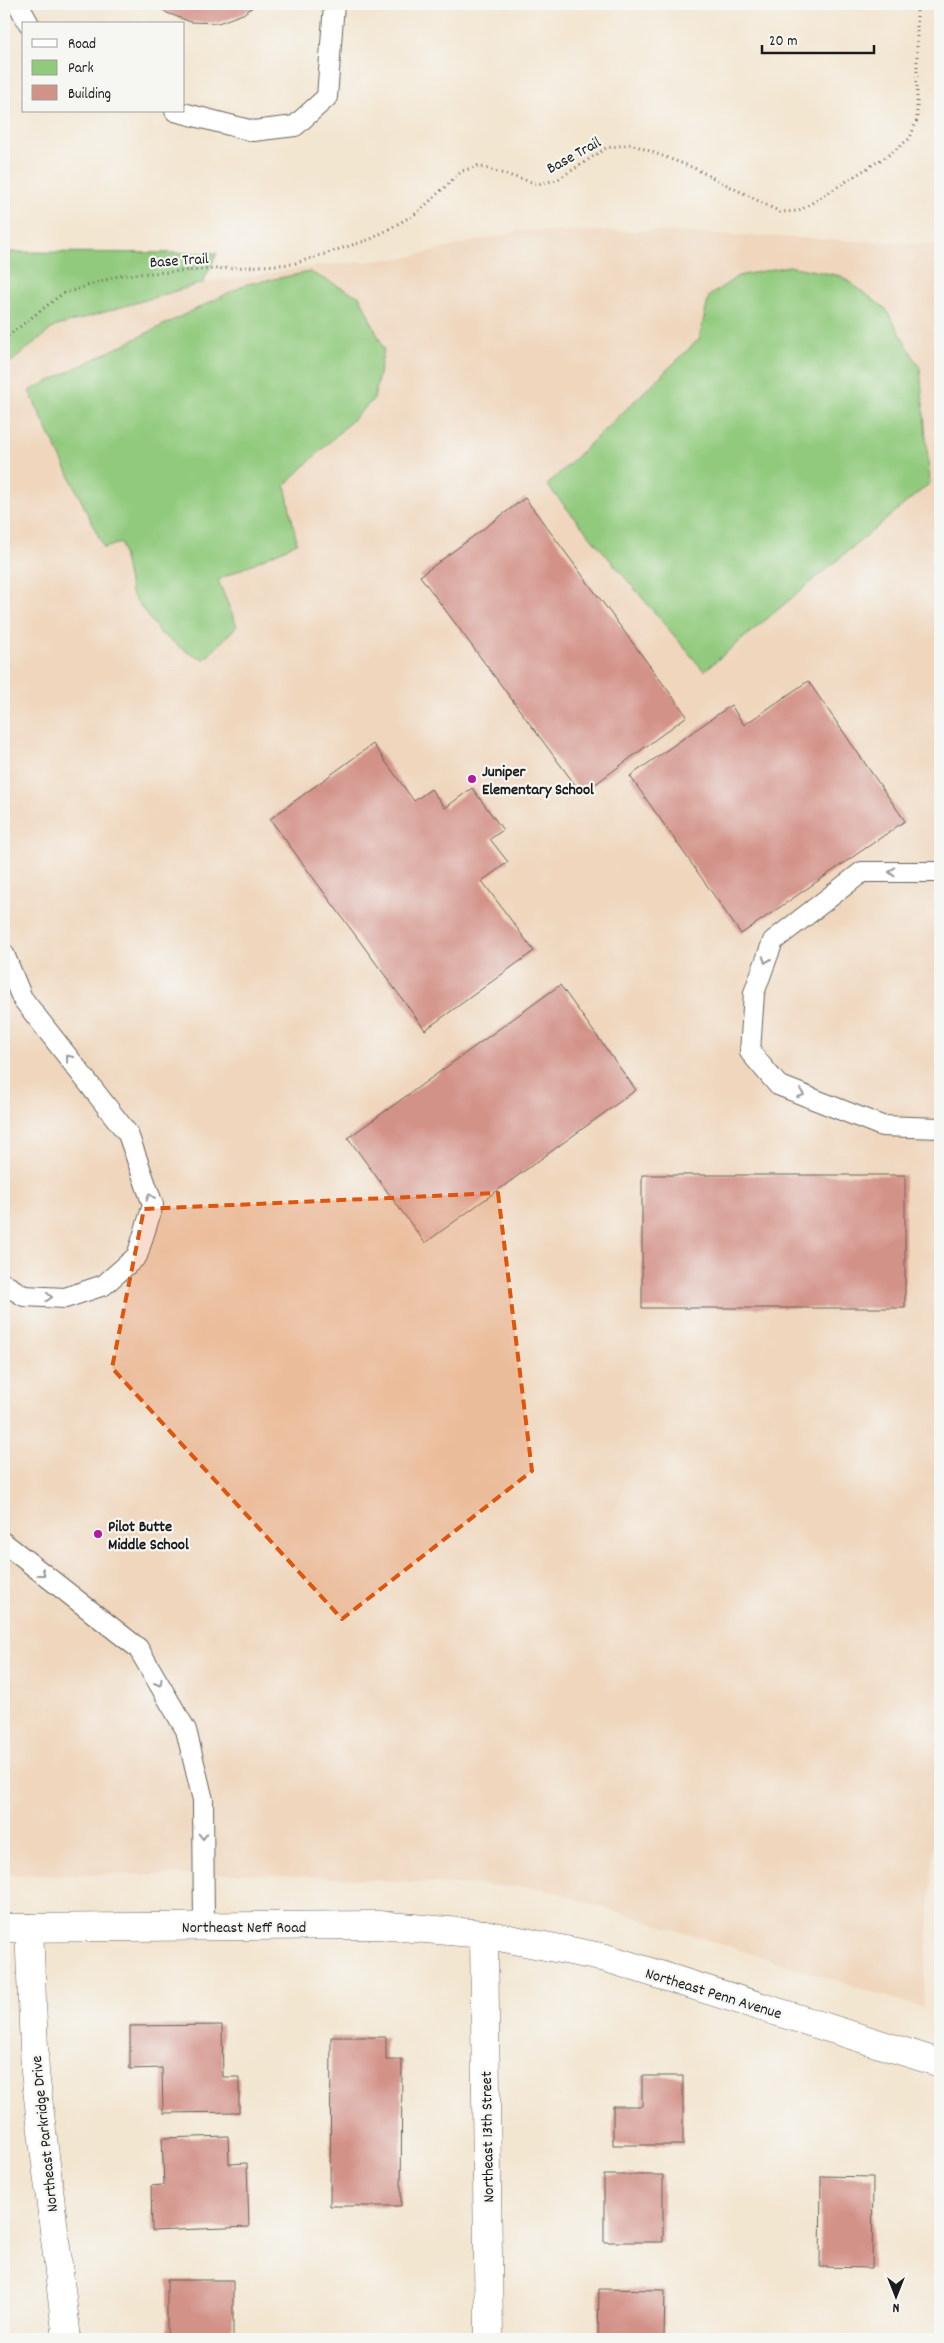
<svg xmlns="http://www.w3.org/2000/svg" width="944" height="2343" viewBox="0 0 944 2343" font-family="Dekko,sans-serif">
	<style>
		.built { fill: #efd6bc }
		.green { fill: #91ca7d; stroke: #56734c }
		.building { fill: #d39288 }
		.lines { fill: none; stroke-linecap: round; stroke-linejoin: round }
		.service-casing { stroke: #67635b; stroke-width: 22 }
		.minor-casing { stroke: #67635b; stroke-width: 29 }
		.secondary-casing { stroke: #67635b; stroke-width: 29 }
		.path { stroke: #67635b; stroke-width: 3; stroke-dasharray: 1 4; stroke-linecap: butt }
		.service { stroke: #fff; stroke-width: 20 }
		.minor { stroke: #fff; stroke-width: 28 }
		.secondary { stroke: #fff; stroke-width: 28 }
		.oneway { stroke: #999 }
		.marked { fill: #de560d; fill-opacity: 0.2; stroke: #de560d; stroke-width: 4; stroke-dasharray: 10 6; stroke-linejoin: round }
		.poi-dot { fill: #b5179e; stroke: #f6f6f2; stroke-width: 2 }
		.labels { text-anchor: middle; stroke-width: 4.5; stroke-linejoin: round; paint-order: stroke }
		.street-label { font-size: 16px; fill: #1c1c1c; stroke: #f6f6f2 }
		.poi-label { font-size: 16px; font-weight: bold; fill: #1c1c1c; stroke: #f6f6f2; text-anchor: start }
	</style>
	<rect width="100%" height="100%" fill="#f6f6f2"/>
	<filter id="ink" filterUnits="userSpaceOnUse"><feTurbulence type="fractalNoise" baseFrequency=".02" numOctaves="2"/><feDisplacementMap in="SourceGraphic" scale="10" xChannelSelector="R" yChannelSelector="G"/><feConvolveMatrix kernelMatrix="1 2 1 2 8 2 1 2 1" color-interpolation-filters="sRGB"/></filter>
	<filter id="wash" filterUnits="userSpaceOnUse"><feTurbulence type="fractalNoise" baseFrequency=".0096" numOctaves="4" result="noise"/><feDisplacementMap in="SourceGraphic" scale="20" xChannelSelector="R" yChannelSelector="G"/><feGaussianBlur stdDeviation="1.12" result="paint"/><feColorMatrix in="noise" values="0 0 0 0 0 0 0 0 0 0 0 0 0 0 0 0 0 1.4 0 .05"/><feComposite in="paint" operator="in"/></filter>
	<g filter="url(#wash)">
		<rect width="100%" height="100%" fill="#f3e6d1"/>
		<path class="built" d="M518 231H656L940 245V1746L923 2008 542 1888 253 1874 4 1875V368L54 327 203 283 318 266 404 258Z"/>
		<path class="green" d="M4 252 217 253 203 283 54 327 4 368Z
			M789 266 841 276 886 309 920 368 930 483 704 671 547 485 699 339 709 296 738 276Z
			M310 272 360 297 384 349 374 399 285 485 297 543 218 580 237 626 205 659 190 654 160 633 131 593 121 543 104 548 29 391 247 284Z"/>
		<g id="blocks">
			<path class="building" d="M156 4H257L243 14 218 23 191 22 167 13Z
				M525 498 687 716 582 794 420 576Z
				M808 681 905 821 741 934 630 776 731 705 744 725Z
				M373 744 414 801 431 789 445 808 472 788 503 830 490 839 508 862 482 881 534 951 425 1030 270 819Z
				M560 985 636 1090 425 1243 348 1138Z
				M642 1175H905V1308H642Z
				M222 2025 223 2077H239V2112L163 2113 162 2068 130 2069V2026Z
				M331 2037H386V2060H402L401 2206H330Z
				M642 2076H683V2145H613V2106H642Z
				M228 2136 229 2164 247 2163 249 2227 152 2231 151 2186 164 2185 162 2138Z
				M604 2175H663V2242H604Z
				M821 2176 873 2177 872 2268 820 2267Z
				M167 2280H233V2339H167Z
				M599 2289 665 2290 664 2339H598Z"/>
		</g>
	</g>
	<g filter="url(#ink)">
		<use href="#blocks" fill-opacity="0" stroke="#67635b" stroke-width="1"/>
		<g class="lines">
			<defs>
				<path id="service" d="M18 4 29 24
					M175 111 253 131 295 126 327 97 334 4
					M940 872H862L773 941 754 993 750 1052 778 1085 882 1126 940 1128
					M4 954 22 998 128 1134 153 1205 137 1256 104 1285 65 1298 24 1296 4 1284
					M4 1543 138 1648 186 1730 203 1800 204 1926"/>
				<path id="minor" d="M29 1928 35 2072 67 2339
					M484 1934 489 2339"/>
				<path id="secondary" d="M4 1928 378 1925 484 1934 606 1958 940 2063"/>
			</defs>
			<use href="#service" class="service-casing"/>
			<use href="#minor" class="minor-casing"/>
			<use href="#secondary" class="secondary-casing"/>
			<path class="path" d="M4 339 62 294 121 275 293 264 371 239 417 213 462 171 478 166 538 184 557 180 606 148 631 144 694 168 780 212 799 211 890 154 910 138 917 120V4"/>
			<use href="#service" class="service"/>
			<use href="#minor" class="minor"/>
			<use href="#secondary" class="secondary"/>
		</g>
		<defs><path id="oneway-chevron" d="M-2-3.5L2.5 0L-2 3.5" fill="none" stroke-width="1.6" stroke-linecap="round" stroke-linejoin="round" transform="scale(1.25)"/></defs>
		<g class="oneway">
			<use href="#oneway-chevron" transform="translate(892 872) rotate(180)"/>
			<use href="#oneway-chevron" transform="translate(766 960) rotate(110)"/>
			<use href="#oneway-chevron" transform="translate(69 1058) rotate(-128)"/>
			<use href="#oneway-chevron" transform="translate(801 1094) rotate(21)"/>
			<use href="#oneway-chevron" transform="translate(150 1197) rotate(-109)"/>
			<use href="#oneway-chevron" transform="translate(49 1297) rotate(3)"/>
			<use href="#oneway-chevron" transform="translate(42 1573) rotate(38)"/>
			<use href="#oneway-chevron" transform="translate(159 1683) rotate(60)"/>
			<use href="#oneway-chevron" transform="translate(203 1836) rotate(89)"/>
		</g>
	</g>
	<path class="marked" d="M498 1193 532 1471 342 1619 112 1368 144 1209Z"/>
	<g class="poi-dot">
		<circle cx="472" cy="779" r="5"/>
		<circle cx="98" cy="1534" r="5"/>
	</g>
	<g class="labels">
		<g class="street-label">
			<text transform="translate(573 154) rotate(-29)" y="6">Base Trail</text>
			<text transform="translate(179 259) rotate(-4)" y="6">Base Trail</text>
			<text x="244" y="1932">Northeast Neff Road</text>
			<text transform="translate(714 1992) rotate(17)" y="6">Northeast Penn Avenue</text>
			<text transform="translate(43 2134) rotate(-96)" y="6">Northeast Parkridge Drive</text>
			<text transform="translate(486 2137) rotate(-91)" y="6">Northeast 13th Street</text>
		</g>
		<g class="poi-label">
			<text x="482" y="776">Juniper<tspan x="482" dy="18">Elementary School</tspan></text>
			<text x="108" y="1531">Pilot Butte<tspan x="108" dy="18">Middle School</tspan></text>
		</g>
	</g>
	<rect width="944" height="2343" fill="none" stroke="#f6f6f2" stroke-width="20"/>
	<rect x="22" y="22" width="162" height="90" fill="#f6f6f2" stroke="#9f9f9c"/>
	<rect x="32" y="39" width="25" height="8" fill="#ffffff" stroke="#9f9f9c"/>
	<text x="68" y="48" font-size="15" fill="#1c1c1c">Road</text>
	<rect x="32" y="60" width="25" height="15" fill="#91ca7d" stroke="#9f9f9c"/>
	<text x="68" y="72" font-size="15" fill="#1c1c1c">Park</text>
	<rect x="32" y="85" width="25" height="15" fill="#d39288" stroke="#9f9f9c"/>
	<text x="68" y="98" font-size="15" fill="#1c1c1c">Building</text>
	<g transform="translate(896 2296) rotate(180)" stroke="#f6f6f2" stroke-width="4" paint-order="stroke">
	<path d="M0-4L9 19L0 12L-9 19Z" fill="#1c1c1c"/>
	<text y="-8" font-size="14" font-weight="bold" text-anchor="middle" fill="#1c1c1c">N</text>
	</g>
	<path d="M762 45v8h112v-8" fill="none" stroke="#1c1c1c" stroke-width="2.5"/>
	<text x="769" y="45" font-size="15" fill="#1c1c1c" stroke="#f6f6f2" stroke-width="4" paint-order="stroke">20 m</text>
</svg>
